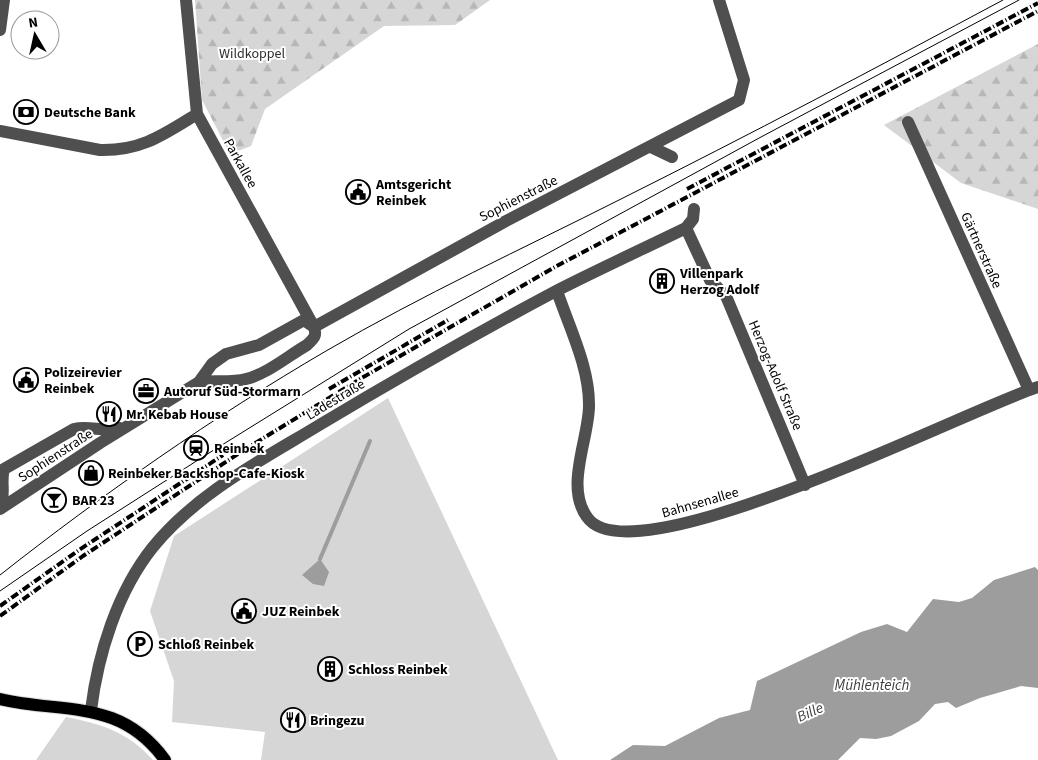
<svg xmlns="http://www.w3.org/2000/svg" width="1038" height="760" viewBox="0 0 1038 760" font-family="'Source Sans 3',sans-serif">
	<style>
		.green { fill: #d6d6d6 }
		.forest { fill: url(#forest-firs) }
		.water { fill: #9d9d9d }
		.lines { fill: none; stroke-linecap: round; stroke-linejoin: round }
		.stream { stroke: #9d9d9d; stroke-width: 4 }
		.major-casing { stroke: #dbdbdb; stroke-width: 14 }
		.minor { stroke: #4f4f4f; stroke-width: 12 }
		.major { stroke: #000; stroke-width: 12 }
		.tram { stroke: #000; stroke-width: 1 }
		.rail { stroke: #000; stroke-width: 4; stroke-dasharray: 8 2.5 1 2.5; stroke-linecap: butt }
		.labels { text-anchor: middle; stroke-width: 4; stroke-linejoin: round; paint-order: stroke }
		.park-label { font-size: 14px; fill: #2d2d2d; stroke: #fff }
		.poi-label { font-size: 14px; font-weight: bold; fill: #000; stroke: #fff; text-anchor: start }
		.street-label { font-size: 14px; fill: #000; stroke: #fff }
		.water-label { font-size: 15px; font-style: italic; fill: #3e3e3e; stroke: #fff }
	</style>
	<defs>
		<pattern id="forest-firs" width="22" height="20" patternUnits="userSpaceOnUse" patternTransform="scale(1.25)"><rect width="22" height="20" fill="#d6d6d6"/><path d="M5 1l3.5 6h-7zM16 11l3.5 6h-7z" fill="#b6b6b6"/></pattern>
	</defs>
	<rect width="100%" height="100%" fill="#fff"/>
	<path class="green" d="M388 398 558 760H261L265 732 172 722 174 681 150 611 174 536Z
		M66 717C102 724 128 732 153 760H36Z"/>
	<path class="forest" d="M195 0H490L455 25 384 26 265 109 251 146 230 154 202 100Z
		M1038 44V209L961 183 884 125Z"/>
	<path class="water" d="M320 559 329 572 324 586 313 584 302 575Z
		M1035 567 1038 570V688L1021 686 980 698 956 708 948 702 935 704 919 721 891 736 876 739 860 738 838 760H610L633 745 665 746 719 718 750 710 757 681 861 632 887 624 907 632 933 599 959 602 972 598 994 580Z"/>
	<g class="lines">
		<path class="stream" d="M320 559 370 441"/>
		<defs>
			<path id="major" d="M0 699C64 714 120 698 165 760"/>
		</defs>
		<use href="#major" class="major-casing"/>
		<path class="minor" d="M0 30 4 0
			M908 122 1029 390
			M0 131 100 150C141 151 163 135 197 114
			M651 147 672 157
			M686 228 710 280 726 296 805 485
			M557 291C569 327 590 368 589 407 588 441 565 487 587 517 631 582 971 408 1038 387
			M314 327 506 221 739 100 744 80 719 0
			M199 382 212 364 226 354 259 345 304 320 314 327
			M0 507C6 494 0 482 4 469L74 429C90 425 104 433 120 428
			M0 509 100 443 199 382C214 380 231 383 246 379 267 374 288 356 307 345 314 338 317 336 314 327L197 114 186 0
			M91 710C98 654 117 592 153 547 198 492 262 460 321 424 398 378 477 333 556 291 599 269 643 249 686 228L693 219 694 209"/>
		<use href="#major" class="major"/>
		<path class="tram" d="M0 575C103 494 213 417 326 351 422 295 522 249 621 199 749 135 876 68 1003 0
			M0 591 87 531 209 453 409 329 761 137 1019 0"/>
		<path class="rail" d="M687 189 1038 3
			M329 389 448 320
			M0 606 79 550 223 455
			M0 616 83 556 244 450 360 379 555 267 1038 11"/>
	</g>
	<defs>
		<symbol id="bank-ring" viewBox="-11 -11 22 22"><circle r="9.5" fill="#fff" stroke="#000" stroke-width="1.5"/><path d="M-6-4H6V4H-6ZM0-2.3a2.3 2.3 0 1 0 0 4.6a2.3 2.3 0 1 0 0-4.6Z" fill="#000"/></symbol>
		<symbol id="civic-ring" viewBox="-11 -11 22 22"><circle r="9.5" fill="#fff" stroke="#000" stroke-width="1.5"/><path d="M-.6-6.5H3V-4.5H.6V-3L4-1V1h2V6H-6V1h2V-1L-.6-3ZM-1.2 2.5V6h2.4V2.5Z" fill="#000"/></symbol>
		<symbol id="building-ring" viewBox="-11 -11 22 22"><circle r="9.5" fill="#fff" stroke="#000" stroke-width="1.5"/><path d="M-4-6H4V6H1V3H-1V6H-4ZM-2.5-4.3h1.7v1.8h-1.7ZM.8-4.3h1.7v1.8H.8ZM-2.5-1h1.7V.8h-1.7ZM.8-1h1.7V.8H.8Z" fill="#000"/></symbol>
		<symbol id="office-ring" viewBox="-11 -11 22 22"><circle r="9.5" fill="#fff" stroke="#000" stroke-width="1.5"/><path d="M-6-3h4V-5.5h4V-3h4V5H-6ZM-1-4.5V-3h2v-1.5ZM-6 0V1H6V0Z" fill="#000"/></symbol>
		<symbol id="restaurant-ring" viewBox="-11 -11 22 22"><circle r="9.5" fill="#fff" stroke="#000" stroke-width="1.5"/><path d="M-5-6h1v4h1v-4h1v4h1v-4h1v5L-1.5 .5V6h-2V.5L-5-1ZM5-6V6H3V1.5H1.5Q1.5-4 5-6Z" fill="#000"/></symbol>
		<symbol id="station-ring" viewBox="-11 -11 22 22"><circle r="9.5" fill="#fff" stroke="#000" stroke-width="1.5"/><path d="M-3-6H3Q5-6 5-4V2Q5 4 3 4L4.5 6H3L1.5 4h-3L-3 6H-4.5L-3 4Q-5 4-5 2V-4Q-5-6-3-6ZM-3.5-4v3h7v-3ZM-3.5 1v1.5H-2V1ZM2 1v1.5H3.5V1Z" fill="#000"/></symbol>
		<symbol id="shop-ring" viewBox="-11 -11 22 22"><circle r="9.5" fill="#fff" stroke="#000" stroke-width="1.5"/><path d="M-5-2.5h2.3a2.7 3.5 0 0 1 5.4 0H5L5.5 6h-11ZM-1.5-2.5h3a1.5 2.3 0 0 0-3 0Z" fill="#000"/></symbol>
		<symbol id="bar-ring" viewBox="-11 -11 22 22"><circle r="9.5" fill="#fff" stroke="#000" stroke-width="1.5"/><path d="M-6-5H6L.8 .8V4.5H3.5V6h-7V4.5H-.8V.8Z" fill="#000"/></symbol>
		<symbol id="parking-ring" viewBox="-11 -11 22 22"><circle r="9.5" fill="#fff" stroke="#000" stroke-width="1.5"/><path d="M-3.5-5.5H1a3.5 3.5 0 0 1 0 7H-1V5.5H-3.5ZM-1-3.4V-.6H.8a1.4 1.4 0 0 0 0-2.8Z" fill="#000"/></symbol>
	</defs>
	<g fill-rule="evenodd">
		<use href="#bank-ring" x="12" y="98" width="28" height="28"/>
		<use href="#civic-ring" x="344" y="178" width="28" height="28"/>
		<use href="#building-ring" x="648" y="267" width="28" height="28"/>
		<use href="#civic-ring" x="12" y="366" width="28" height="28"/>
		<use href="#office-ring" x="132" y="377" width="28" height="28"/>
		<use href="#restaurant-ring" x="95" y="400" width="28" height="28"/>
		<use href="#station-ring" x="182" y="434" width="28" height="28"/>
		<use href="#shop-ring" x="77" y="459" width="28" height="28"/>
		<use href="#bar-ring" x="40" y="486" width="28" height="28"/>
		<use href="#civic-ring" x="230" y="597" width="28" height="28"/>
		<use href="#parking-ring" x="126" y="630" width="28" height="28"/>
		<use href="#building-ring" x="316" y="655" width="28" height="28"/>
		<use href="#restaurant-ring" x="279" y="706" width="28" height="28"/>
	</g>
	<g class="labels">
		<g class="park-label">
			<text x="252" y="58">Wildkoppel</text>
		</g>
		<g class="poi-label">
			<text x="44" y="117">Deutsche Bank</text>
			<text x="376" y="189">Amtsgericht<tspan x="376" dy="16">Reinbek</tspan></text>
			<text x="680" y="278">Villenpark<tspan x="680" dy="16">Herzog Adolf</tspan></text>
			<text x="44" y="377">Polizeirevier<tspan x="44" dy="16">Reinbek</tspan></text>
			<text x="164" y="396">Autoruf Süd-Stormarn</text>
			<text x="126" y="419">Mr. Kebab House</text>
			<text x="214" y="453">Reinbek</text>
			<text x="108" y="478">Reinbeker Backshop-Cafe-Kiosk</text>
			<text x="72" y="505">BAR 23</text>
			<text x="262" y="616">JUZ Reinbek</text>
			<text x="158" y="649">Schloß Reinbek</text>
			<text x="348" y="674">Schloss Reinbek</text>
			<text x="310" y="725">Bringezu</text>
		</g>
		<g class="street-label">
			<text transform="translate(241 163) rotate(61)" y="5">Parkallee</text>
			<text transform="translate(518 198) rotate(-27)" y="5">Sophienstraße</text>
			<text transform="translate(982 250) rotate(66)" y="5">Gärtnerstraße</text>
			<text transform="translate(776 375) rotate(67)" y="5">Herzog-Adolf Straße</text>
			<text transform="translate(335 399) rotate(-31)" y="5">Ladestraße</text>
			<text transform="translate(55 455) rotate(-33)" y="5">Sophienstraße</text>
			<text transform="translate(700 502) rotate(-16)" y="5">Bahnsenallee</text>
		</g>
		<g class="water-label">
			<text x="872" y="690">Mühlenteich</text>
			<text transform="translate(810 712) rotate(-24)" y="5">Bille</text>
		</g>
	</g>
	<g transform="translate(35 35) rotate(351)"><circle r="24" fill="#ffffff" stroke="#999999"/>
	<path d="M0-4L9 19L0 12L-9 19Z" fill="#000000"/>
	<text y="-8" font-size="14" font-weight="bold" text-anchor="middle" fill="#000000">N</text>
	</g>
</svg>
